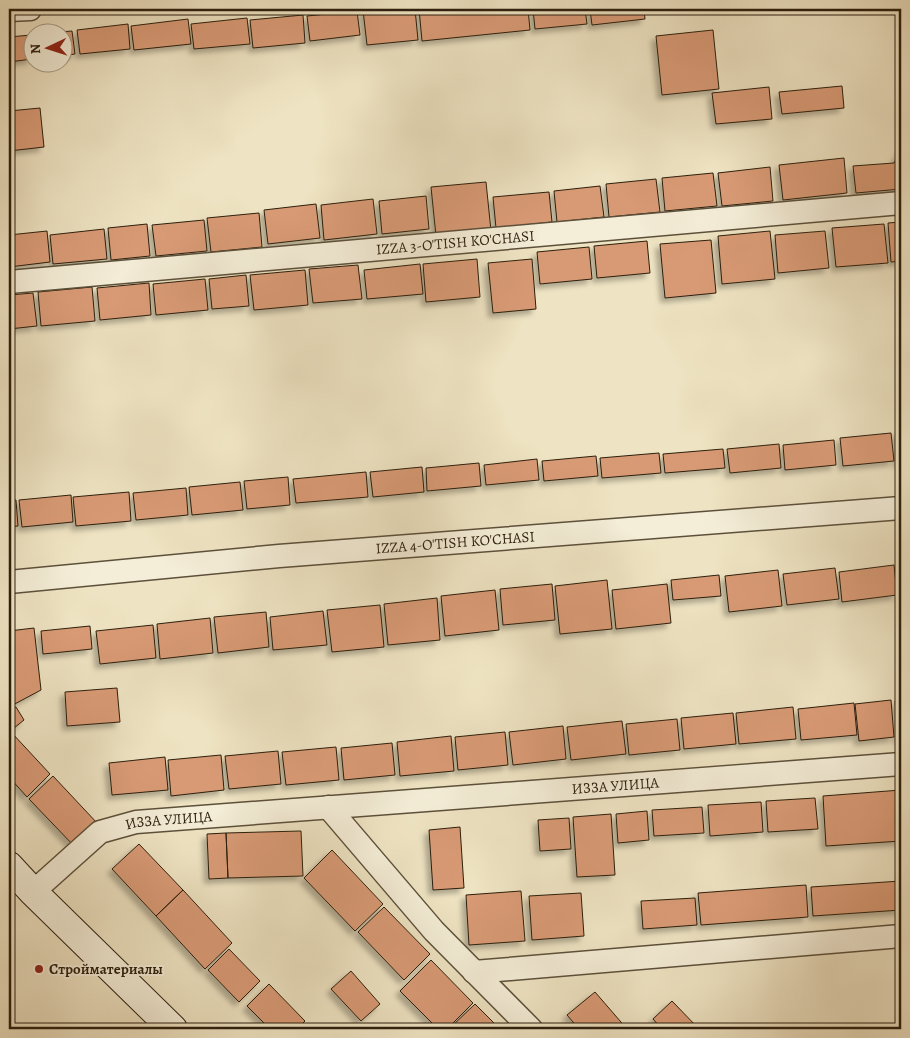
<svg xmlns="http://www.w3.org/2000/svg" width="910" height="1038" viewBox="0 0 910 1038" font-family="Alegreya,serif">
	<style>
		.building { fill: #d89a74; stroke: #2c1f0e; filter: url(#shadow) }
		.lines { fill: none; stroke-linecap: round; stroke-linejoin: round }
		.street-casing { stroke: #5c503b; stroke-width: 25 }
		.secondary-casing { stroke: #2c1f0e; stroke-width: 30 }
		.street { stroke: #f4edd7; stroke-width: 22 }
		.secondary { stroke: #f4edd7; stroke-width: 28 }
		.poi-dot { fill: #8f2418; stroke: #f4edd7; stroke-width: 2 }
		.labels { text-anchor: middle; stroke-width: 4; stroke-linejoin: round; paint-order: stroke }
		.street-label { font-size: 15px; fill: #2c1f0e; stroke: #f4edd7 }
		.poi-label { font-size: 15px; font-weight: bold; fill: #2c1f0e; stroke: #f4edd7; text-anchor: start }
	</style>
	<defs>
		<filter id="shadow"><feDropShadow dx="-4.5" dy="4.5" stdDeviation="2.5" flood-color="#0004"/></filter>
	</defs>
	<rect width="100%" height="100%" fill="#eee3c2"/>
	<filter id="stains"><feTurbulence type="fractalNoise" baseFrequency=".004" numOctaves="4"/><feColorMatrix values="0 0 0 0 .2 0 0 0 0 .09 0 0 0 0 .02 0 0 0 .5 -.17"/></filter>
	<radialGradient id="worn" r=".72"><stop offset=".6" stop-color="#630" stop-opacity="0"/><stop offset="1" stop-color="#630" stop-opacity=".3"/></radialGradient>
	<path class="building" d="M376 9H415L418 40 367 45 363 10Z
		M419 9H528L530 30 422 41Z
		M533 9H585L587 24 535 29Z
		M590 9H644L645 19 592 25Z
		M357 11 360 35 310 41 307 16Z
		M303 15 305 43 253 48 250 20Z
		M247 18 250 44 194 49 191 24Z
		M188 19 191 44 134 50 131 26Z
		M128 24 130 49 80 54 77 30Z
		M713 30 719 89 662 95 656 36Z
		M72 31 75 54 62 56V32H60Z
		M31 35 32 59 9 62V37Z
		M842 86 844 108 782 114 779 92Z
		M769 87 772 119 716 124 712 93Z
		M40 108 44 147 9 151V111Z
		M901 150V189L856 193 853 166 894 163Z
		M844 158 847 193 783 200 779 165Z
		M770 167 773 201 722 206 718 173Z
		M713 173 717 206 665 211 662 178Z
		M656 179 660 212 609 217 606 184Z
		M486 182 491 231 436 236 431 187Z
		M600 186 604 217 557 222 554 191Z
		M549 192 552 222 496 228 493 197Z
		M426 196 429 229 382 234 379 201Z
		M373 199 377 234 324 240 321 205Z
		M316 204 320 238 268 244 264 210Z
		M259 213 262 247 211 252 207 218Z
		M204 220 207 251 156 256 152 225Z
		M901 222V261L891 262 888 223Z
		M147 224 150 256 111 260 108 228Z
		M884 224 888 263 836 267 832 228Z
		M104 229 107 259 53 264 50 235Z
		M47 231 50 262 9 267V235Z
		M770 231 775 279 722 284 718 236Z
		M825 231 829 268 778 273 775 235Z
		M711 240 716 293 665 298 660 244Z
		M647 241 650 273 597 278 594 246Z
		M589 247 592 279 540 284 537 252Z
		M477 259 480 297 426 302 423 264Z
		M532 259 536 309 493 313 488 263Z
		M420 264 423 294 367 299 364 270Z
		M358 265 362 299 313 303 309 269Z
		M305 270 308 305 254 310 250 275Z
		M246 275 249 306 212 309 209 279Z
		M205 279 208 310 156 315 153 284Z
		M149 283 151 315 100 320 97 288Z
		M92 287 95 321 41 326 38 292Z
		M33 293 37 326 9 329V295Z
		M896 432H901V463H898Z
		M891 433 894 461 843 466 840 438Z
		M834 440 836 465 785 470 783 445Z
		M779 444 781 468 730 473 727 449Z
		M723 449 725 468 665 473 663 454Z
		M659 453 661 473 602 478 600 458Z
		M596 456 598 476 544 481 542 461Z
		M537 459 539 480 486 485 484 465Z
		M479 463 481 486 427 491 426 468Z
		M422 467 424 492 373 497 370 472Z
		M366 472 368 497 296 503 293 479Z
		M288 477 290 505 247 509 244 481Z
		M240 482 243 510 192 515 189 487Z
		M186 488 188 515 136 520 133 493Z
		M129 492 131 521 76 526 73 497Z
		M71 495 73 522 22 527 19 500Z
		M16 500 18 526 9 527V501Z
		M901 564V598L897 565Z
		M894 565 897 595 842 602 839 572Z
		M835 568 839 599 787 605 783 574Z
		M778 570 782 606 729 612 725 576Z
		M719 575 721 596 673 600 671 580Z
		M607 580 612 629 560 634 555 586Z
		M552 584 555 620 503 625 500 589Z
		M667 584 671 623 616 629 612 590Z
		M495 590 499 630 445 636 441 596Z
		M437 598 440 640 388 645 384 604Z
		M380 605 384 647 332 652 327 610Z
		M323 611 327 645 273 650 270 617Z
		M266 612 269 647 218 653 214 617Z
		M210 618 213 653 160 659 157 624Z
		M153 625 156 658 100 664 96 631Z
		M90 626 92 649 43 654 41 631Z
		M34 628 41 690 9 707V631Z
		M117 688 120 722 67 726 65 692Z
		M891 700 894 737 859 741 855 704Z
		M895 701H901V739H898Z
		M854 703 857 735 801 740 798 709Z
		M16 707 24 720 9 732V711Z
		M793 707 796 739 739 744 736 713Z
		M733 713 736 744 684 749 681 718Z
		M677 719 680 750 629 755 626 724Z
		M622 721 626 754 571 760 567 727Z
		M563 726 566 759 513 765 509 732Z
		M11 732 50 774 27 797 9 777V734Z
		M505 732 508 765 458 770 455 737Z
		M451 736 454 771 400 776 397 742Z
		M392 743 395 775 344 780 341 748Z
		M336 747 339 780 286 785 282 752Z
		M278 751 281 784 229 789 225 756Z
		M221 755 224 790 171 796 168 760Z
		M165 757 168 790 112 795 109 763Z
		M53 776 98 824 75 847 29 799Z
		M901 790V841L826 846 823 796Z
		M815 798 818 829 768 832 766 801Z
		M761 802 763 832 710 836 708 805Z
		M702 807 704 833 654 836 652 810Z
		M647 811 649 840 618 843 616 814Z
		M611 814 615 875 577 877 573 817Z
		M569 818 571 849 540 851 538 820Z
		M460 827 464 888 433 890 429 830Z
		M301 831 303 876 228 878 226 833Z
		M226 833 228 878 209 879 207 834Z
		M139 844 183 890 156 916 112 869Z
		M332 850 383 904 355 931 304 878Z
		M901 881V910L813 916 811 887Z
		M806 885 808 917 701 925 698 893Z
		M183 890 232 943 205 969 156 916Z
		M521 891 525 941 469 945 466 895Z
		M581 893 584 936 532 940 529 896Z
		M695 898 697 925 643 929 641 901Z
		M384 907 430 954 404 980 358 932Z
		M229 949 260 981 239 1002 208 970Z
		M431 960 473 1003 447 1029H438L400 991Z
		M351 971 380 1004 361 1021 331 989Z
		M269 984 305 1021 297 1029H270L247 1006Z
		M595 992 627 1029H579L567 1015Z
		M672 1001 699 1029H662L653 1019Z
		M475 1004 500 1029H449Z"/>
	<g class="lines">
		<defs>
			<g id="street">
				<path d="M9 10 30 9"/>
				<path id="s1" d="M9 282 901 203"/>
				<path id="s2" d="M9 582 279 556 901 508"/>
				<path d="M328 807 434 931 531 1029"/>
				<path id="s3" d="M33 892 100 832 136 822 901 764"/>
				<path d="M474 972 901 936"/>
			</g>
			<path id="secondary" d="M9 866 33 892 173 1029"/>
		</defs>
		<use href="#street" class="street-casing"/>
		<use href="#secondary" class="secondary-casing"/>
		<use href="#street" class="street"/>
		<use href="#secondary" class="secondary"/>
	</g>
	<circle class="poi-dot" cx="39" cy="969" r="5"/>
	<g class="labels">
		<g class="street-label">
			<text dy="5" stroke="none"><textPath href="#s1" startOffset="448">IZZA 3-O'TISH KO'CHASI</textPath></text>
			<text dy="5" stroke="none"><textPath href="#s2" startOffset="448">IZZA 4-O'TISH KO'CHASI</textPath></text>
			<text dy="5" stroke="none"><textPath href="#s3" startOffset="608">ИЗЗА УЛИЦА</textPath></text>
			<text dy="5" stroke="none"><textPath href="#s3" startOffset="160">ИЗЗА УЛИЦА</textPath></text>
		</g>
		<g class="poi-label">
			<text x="49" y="974">Стройматериалы</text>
		</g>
	</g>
	<rect width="910" height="1038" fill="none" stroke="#eee3c2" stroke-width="30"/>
	<rect x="10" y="10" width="890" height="1018" fill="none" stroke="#2c1f0e" stroke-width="2.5"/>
	<rect x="15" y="15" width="880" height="1008" fill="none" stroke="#2c1f0e"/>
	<g transform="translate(48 48) rotate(266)"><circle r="24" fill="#f4edd7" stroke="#a49b87"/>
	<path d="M0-4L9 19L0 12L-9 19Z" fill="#8f2418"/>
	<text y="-8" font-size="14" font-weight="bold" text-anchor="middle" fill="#2c1f0e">N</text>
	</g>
	<rect width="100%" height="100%" filter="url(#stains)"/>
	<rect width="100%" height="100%" fill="url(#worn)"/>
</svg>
